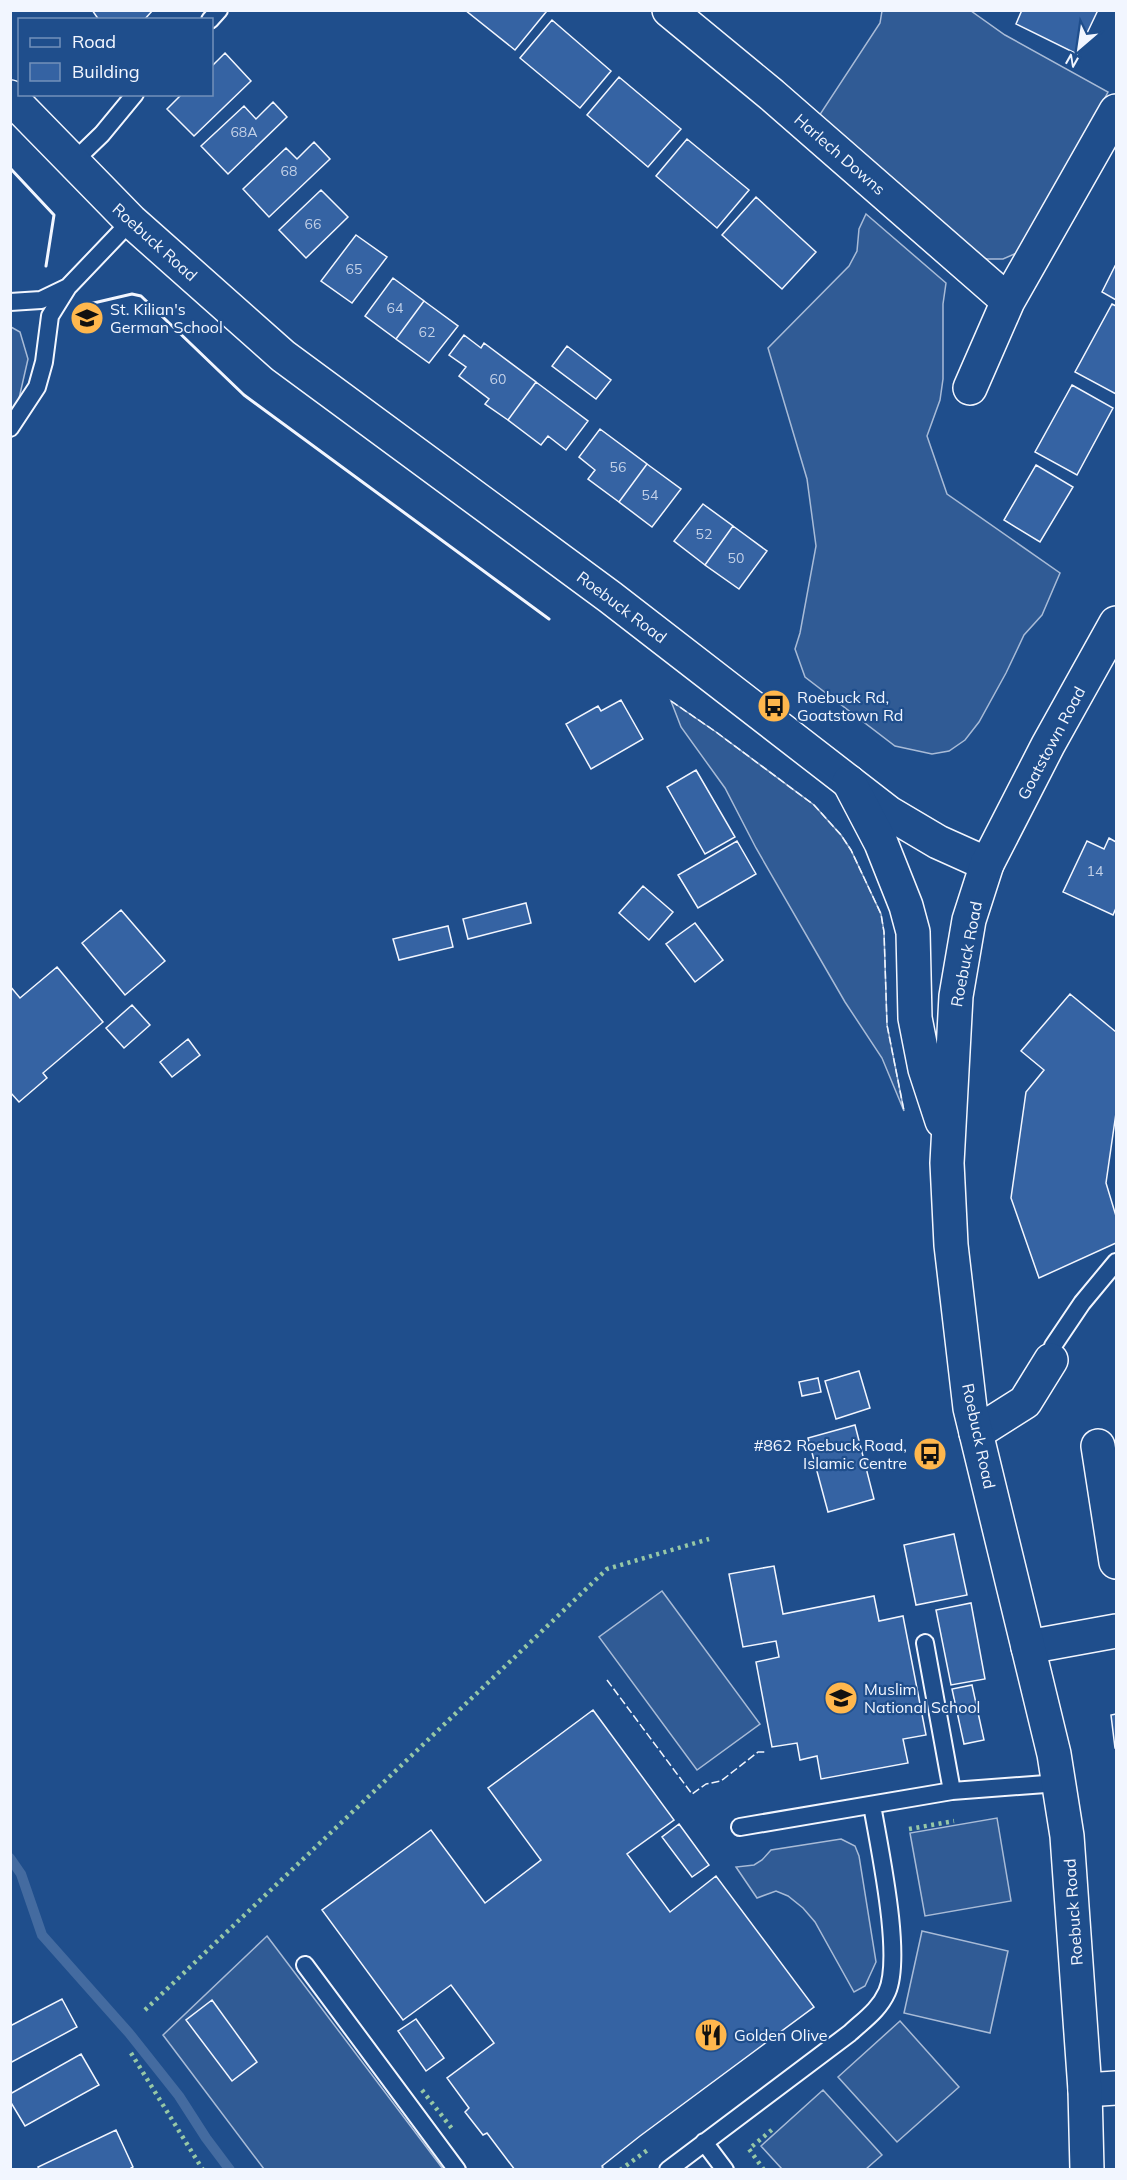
<svg xmlns="http://www.w3.org/2000/svg" width="1127" height="2180" viewBox="0 0 1127 2180" font-family="Mulish,sans-serif">
	<style>
		.built { fill: #305b95; stroke: #a8bbd7; stroke-width: 1.5 }
		.lines { fill: none; stroke-linecap: round; stroke-linejoin: round }
		.stream { stroke: #446ba0; stroke-width: 10 }
		.building { fill: #3563a3; stroke: #f2f6ff; stroke-width: 1.5 }
		.service-casing { stroke: #f2f6ff; stroke-width: 20 }
		.minor-casing { stroke: #f2f6ff; stroke-width: 36 }
		.tertiary-casing { stroke: #f2f6ff; stroke-width: 36 }
		.secondary-casing { stroke: #f2f6ff; stroke-width: 36 }
		.service { stroke: #1f4e8c; stroke-width: 16 }
		.minor { stroke: #1f4e8c; stroke-width: 33 }
		.tertiary { stroke: #1f4e8c; stroke-width: 33 }
		.secondary { stroke: #1f4e8c; stroke-width: 33 }
		.hedge { stroke: #97c8a6; stroke-width: 4.5; stroke-dasharray: 3 4.5; stroke-linecap: butt }
		.fence { stroke: #f2f6ff; stroke-width: 1.5; stroke-dasharray: 8 3; stroke-linecap: butt }
		.wall { stroke: #f2f6ff; stroke-width: 3 }
		.labels { text-anchor: middle; stroke-width: 4.5; stroke-linejoin: round; paint-order: stroke }
		.number-label { font-size: 14px; fill: #c3d1e8 }
		.street-label { font-size: 16px; fill: #f2f6ff; stroke: #1f4e8c }
		.poi-label { font-size: 16px; fill: #f2f6ff; stroke: #1f4e8c; text-anchor: start }
	</style>
	<rect width="100%" height="100%" fill="#1f4e8c"/>
	<path class="built" d="M882 11H971L1005 35 1108 92 1030 239 1019 252 1003 259H987L974 256 815 122 880 23Z
		M866 214 946 283 943 304V379L940 400 927 436 947 494 1060 573 1042 615 1024 635 1006 673 979 722 965 740 949 751 932 754 895 746 805 677 795 649 800 633 816 546 807 479 768 348 849 266 857 251 859 229Z
		M11 327 20 332 28 359 18 403 11 414Z
		M671 701 716 732 814 805 841 835 851 850 881 914 884 932 887 1025 904 1111 882 1058 845 1002 756 848 725 788 681 727Z
		M662 1591 760 1724 697 1770 599 1637Z
		M997 1818 1011 1901 925 1916 910 1833Z
		M841 1839 855 1846 859 1856 876 1962 865 1986 854 1992 815 1922 803 1908 788 1896 776 1891 757 1898 736 1867 754 1865 762 1860 771 1850Z
		M922 1931 1008 1951 990 2033 904 2013Z
		M267 1936 443 2169H264L163 2035Z
		M900 2021 959 2087 897 2142 838 2077Z
		M823 2090 882 2155 866 2169H782L761 2146Z"/>
	<g class="lines">
		<path class="stream" d="M10 1858 21 1874 42 1935 129 2033 179 2096 206 2138 230 2170"/>
	</g>
	<path class="building" d="M92 10H153L144 20H99Z
		M465 10H544L546 12 515 50Z
		M1022 10H1098L1077 54 1016 24Z
		M552 20 611 71 580 108 520 58Z
		M225 53 251 81 194 136 167 109 182 94H212V66Z
		M619 77 681 129 648 167 587 115Z
		M273 102 287 117 228 174 201 146 244 106 256 119Z
		M687 139 749 190 717 228 656 176Z
		M314 142 330 159 269 217 243 189 286 148 297 159Z
		M321 190 348 217 306 258 279 230Z
		M756 197 816 252 782 289 722 235Z
		M356 235 387 257 352 303 321 281Z
		M1115 266 1116 267V300L1102 292Z
		M393 278 424 301 396 339 365 316Z
		M424 301 458 326 429 363 396 339Z
		M1112 304 1116 306V394L1075 372Z
		M464 335 481 348 484 343 536 382 508 420 485 404 489 399 459 376 466 367 449 355Z
		M567 346 611 380 596 399 552 366Z
		M536 382 588 421 566 450 548 436 541 445 508 420Z
		M1072 385 1113 408 1077 475 1035 452Z
		M600 429 647 464 619 502 588 479 595 470 579 457Z
		M647 464 681 489 652 527 619 502Z
		M1036 465 1073 487 1040 542 1004 520Z
		M703 504 733 526 705 565 674 541Z
		M733 526 767 551 739 589 705 565Z
		M621 700 643 739 591 769 566 724 598 706 601 711Z
		M696 770 735 837 705 854 667 787Z
		M1109 838 1116 842V908L1113 915 1063 892 1087 841 1104 849Z
		M737 841 756 874 698 908 678 875Z
		M643 886 673 912 649 940 619 913Z
		M526 903 531 923 468 939 463 919Z
		M121 910 165 961 125 995 82 943Z
		M695 923 723 960 695 982 666 944Z
		M448 926 453 947 399 960 393 939Z
		M57 967 103 1022 43 1073 47 1078 19 1102 10 1092V986L20 998Z
		M1070 994 1116 1032V1113L1106 1183 1116 1216V1243L1039 1278 1011 1198 1026 1092 1044 1070 1021 1051Z
		M132 1005 150 1025 124 1048 106 1028Z
		M188 1039 200 1055 172 1077 160 1062Z
		M859 1371 870 1408 836 1419 825 1381Z
		M818 1378 821 1392 802 1396 799 1382Z
		M855 1425 874 1499 828 1512 808 1438Z
		M954 1534 967 1595 916 1605 904 1545Z
		M774 1566 783 1614 874 1596 879 1621 903 1616 926 1735 903 1739 908 1763 821 1779 817 1756 800 1760 797 1743 772 1747 756 1662 779 1657 776 1641 743 1647 729 1574Z
		M971 1603 985 1679 951 1685 936 1610Z
		M972 1685 984 1740 964 1744 952 1689Z
		M593 1710 674 1820 627 1854 670 1912 716 1876 814 2007 640 2136 602 2166 603 2167 600 2170H515L487 2133 483 2135 465 2112 469 2108 447 2078 494 2043 451 1985 403 2020 322 1910 431 1830 485 1903 541 1860 488 1788Z
		M1116 1714V1748H1115L1111 1715Z
		M679 1824 709 1865 692 1877 662 1837Z
		M62 1999 77 2027 10 2063V2026Z
		M212 2000 257 2062 232 2081 186 2020Z
		M416 2019 444 2058 426 2071 398 2031Z
		M81 2054 99 2085 25 2126 10 2101V2094Z
		M116 2130 133 2167 128 2170H40L38 2167Z"/>
	<g class="lines">
		<defs>
			<path id="service" d="M210 20 219 10
				M72 163 102 134 135 94
				M10 302 41 300 68 287 131 221
				M10 428 37 387 44 362 50 316 68 287
				M1051 1360 1053 1346 1082 1303 1116 1262
				M925 1643 952 1791
				M740 1827 952 1791 1059 1783
				M305 1965 457 2170
				M704 2142 725 2170
				M668 2170 850 2033C864 2020 879 2010 887 1992 903 1956 879 1847 872 1805"/>
			<path id="minor" d="M669 10 772 95 1008 301
				M970 388 1008 301 1116 111
				M976 1433 1025 1402 1051 1360
				M1098 1446 1116 1562
				M1028 1647 1116 1631
				M1085 2090 1116 2088"/>
			<path id="tertiary" d="M10 97 131 221 283 356 610 597 889 813 938 842 987 864"/>
			<path id="secondary" d="M849 782 881 843 906 906 913 932 915 1018 925 1069 942 1121
				M1087 2170 1085 2090 1067 1836 1054 1754 970 1408 951 1245 947 1163 956 996 969 920 987 864 1048 745 1116 623"/>
		</defs>
		<use href="#service" class="service-casing"/>
		<use href="#minor" class="minor-casing"/>
		<use href="#tertiary" class="tertiary-casing"/>
		<use href="#secondary" class="secondary-casing"/>
		<use href="#service" class="service"/>
		<use href="#minor" class="minor"/>
		<use href="#tertiary" class="tertiary"/>
		<use href="#secondary" class="secondary"/>
		<path class="hedge" d="M909 1829 954 1821
			M145 2010 607 1569 709 1539
			M131 2053 203 2170
			M422 2090 453 2130
			M620 2170 649 2149
			M764 2170 749 2149 774 2128"/>
		<path class="fence" d="M671 701 716 732 814 805 841 835 851 850 881 914 884 932 887 1025 904 1111
			M607 1680 692 1794 706 1784 721 1781 758 1752H767"/>
		<path class="wall" d="M10 168 54 215 46 266
			M85 305 132 294 141 296 244 395 549 619"/>
	</g>
	<defs>
		<symbol id="school-disc" viewBox="-11 -11 22 22"><circle r="9.5" fill="#ffb74d" stroke="#1f4e8c"/><path d="M0-5L7-2L0 1L-7-2ZM-4 1L0 2.5L4 1V4Q0 6-4 4Z" fill="#111"/></symbol>
		<symbol id="bus-disc" viewBox="-11 -11 22 22"><circle r="9.5" fill="#ffb74d" stroke="#1f4e8c"/><path d="M-5-6H5V4H4V6H2V4H-2V6H-4V4H-5ZM-3.5-4V0h7V-4ZM-3.5 1.2v1.5H-2V1.2ZM2 1.2v1.5H3.5V1.2Z" fill="#111"/></symbol>
		<symbol id="restaurant-disc" viewBox="-11 -11 22 22"><circle r="9.5" fill="#ffb74d" stroke="#1f4e8c"/><path d="M-5-6h1v4h1v-4h1v4h1v-4h1v5L-1.5 .5V6h-2V.5L-5-1ZM5-6V6H3V1.5H1.5Q1.5-4 5-6Z" fill="#111"/></symbol>
	</defs>
	<g fill-rule="evenodd">
		<use href="#school-disc" x="68" y="299" width="38" height="38"/>
		<use href="#bus-disc" x="755" y="687" width="38" height="38"/>
		<use href="#bus-disc" x="911" y="1435" width="38" height="38"/>
		<use href="#school-disc" x="822" y="1679" width="38" height="38"/>
		<use href="#restaurant-disc" x="692" y="2016" width="38" height="38"/>
	</g>
	<g class="labels">
		<g class="number-label">
			<text x="244" y="137">68A</text>
			<text x="289" y="176">68</text>
			<text x="313" y="229">66</text>
			<text x="354" y="274">65</text>
			<text x="395" y="313">64</text>
			<text x="427" y="337">62</text>
			<text x="498" y="384">60</text>
			<text x="618" y="472">56</text>
			<text x="650" y="500">54</text>
			<text x="704" y="539">52</text>
			<text x="736" y="563">50</text>
			<text x="1095" y="876">14</text>
		</g>
		<g class="street-label">
			<text transform="translate(840 154) rotate(41)" y="6">Harlech Downs</text>
			<text transform="translate(155 242) rotate(42)" y="6">Roebuck Road</text>
			<text transform="translate(622 607) rotate(37)" y="6">Roebuck Road</text>
			<text transform="translate(1051 743) rotate(-62)" y="6">Goatstown Road</text>
			<text transform="translate(966 954) rotate(-79)" y="6">Roebuck Road</text>
			<text transform="translate(979 1436) rotate(78)" y="6">Roebuck Road</text>
			<text transform="translate(1073 1912) rotate(-94)" y="6">Roebuck Road</text>
		</g>
		<g class="poi-label">
			<text x="110" y="315">St. Kilian's<tspan x="110" dy="18">German School</tspan></text>
			<text x="797" y="703">Roebuck Rd,<tspan x="797" dy="18">Goatstown Rd</tspan></text>
			<text x="907" y="1451" text-anchor="end">#862 Roebuck Road,<tspan x="907" dy="18">Islamic Centre</tspan></text>
			<text x="864" y="1695">Muslim<tspan x="864" dy="18">National School</tspan></text>
			<text x="734" y="2041">Golden Olive</text>
		</g>
	</g>
	<rect width="1127" height="2180" fill="none" stroke="#f2f6ff" stroke-width="24"/>
	<rect x="18" y="18" width="195" height="78" fill="#1f4e8c" stroke="#7391ba" stroke-width="1.5"/>
	<rect x="30" y="38" width="30" height="9" fill="#1f4e8c" stroke="#7391ba" stroke-width="1.5"/>
	<text x="72" y="48" font-size="18" fill="#f2f6ff">Road</text>
	<rect x="30" y="63" width="30" height="18" fill="#3563a3" stroke="#7391ba" stroke-width="1.5"/>
	<text x="72" y="78" font-size="18" fill="#f2f6ff">Building</text>
	<g transform="translate(1079 48) rotate(209)" stroke="#1f4e8c" stroke-width="4.5" paint-order="stroke">
	<path d="M0-4.5L10 22L0 15L-10 22Z" fill="#f2f6ff"/>
	<text y="-9" font-size="16" font-weight="bold" text-anchor="middle" fill="#f2f6ff">N</text>
	</g>
</svg>
